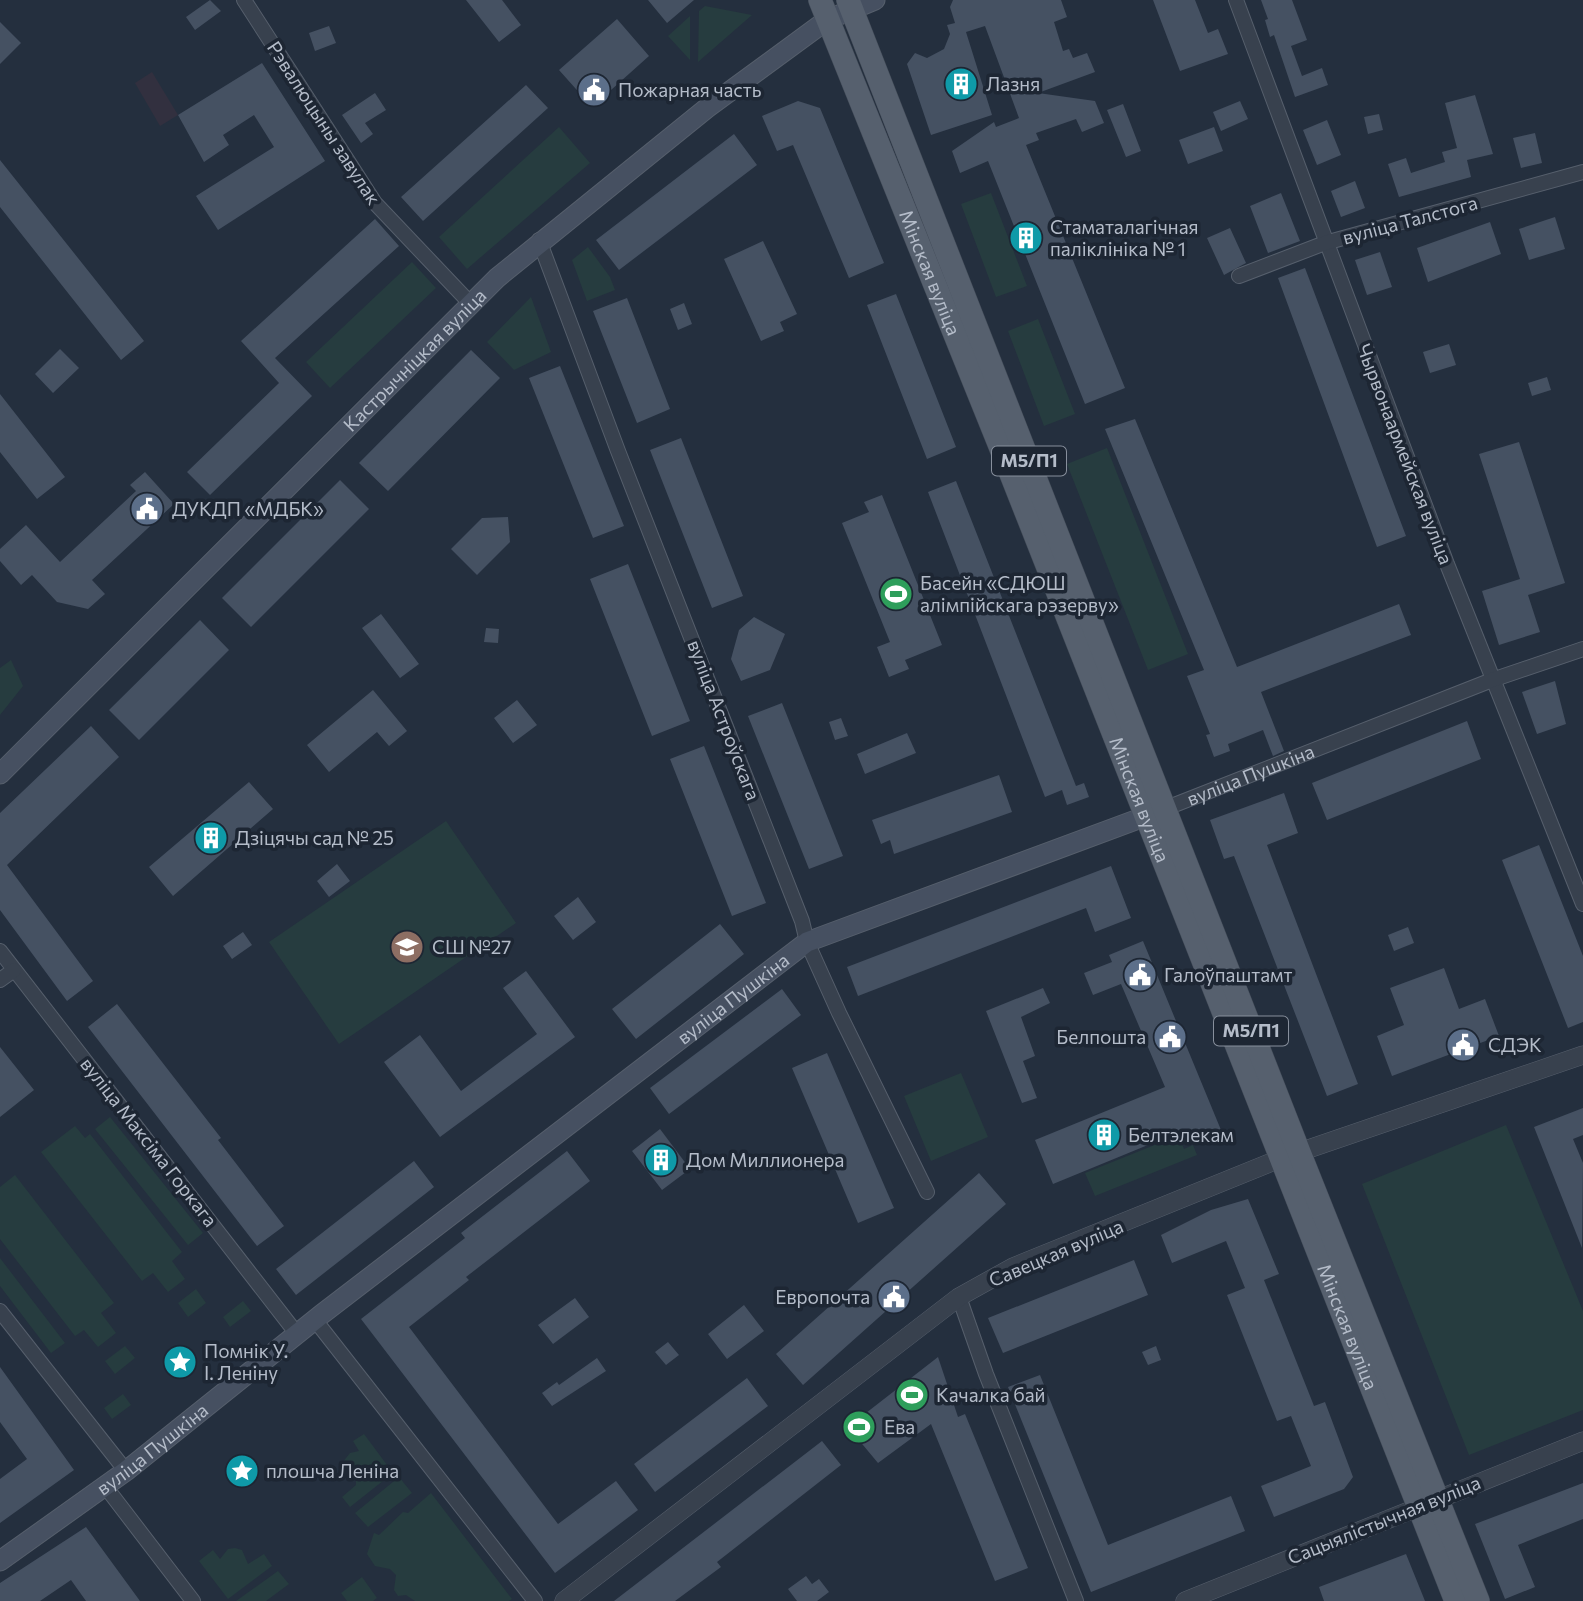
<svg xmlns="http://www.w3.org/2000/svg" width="1583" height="1601" viewBox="0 0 1583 1601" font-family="Commissioner,sans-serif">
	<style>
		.medical { fill: #32303f }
		.green { fill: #263c3f }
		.building { fill: #455162 }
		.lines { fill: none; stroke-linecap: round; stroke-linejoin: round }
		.minor-casing { stroke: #565f6c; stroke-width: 16 }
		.tertiary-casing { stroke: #565f6c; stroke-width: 19 }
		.secondary-casing { stroke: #565f6c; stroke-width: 21 }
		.primary-casing { stroke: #414a57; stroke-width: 24 }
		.minor { stroke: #38414e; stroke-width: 14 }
		.tertiary { stroke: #38414e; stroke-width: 18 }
		.secondary { stroke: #465061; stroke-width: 19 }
		.primary { stroke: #56606e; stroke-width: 23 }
		.labels { text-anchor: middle; stroke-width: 7; stroke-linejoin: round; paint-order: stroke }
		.shield { fill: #1d2633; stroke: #878f9c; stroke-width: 2 }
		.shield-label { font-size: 18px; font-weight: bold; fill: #b4bcc9 }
		.poi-label { font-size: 19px; fill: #b4bcc9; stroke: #1d2633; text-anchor: start }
		.street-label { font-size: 19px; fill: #b4bcc9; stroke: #1d2633 }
	</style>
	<rect width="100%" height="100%" fill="#242f3e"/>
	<path class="medical" d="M152 72 178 115 160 126 135 83Z"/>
	<path class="green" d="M705 6 752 15 698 62 699 11Z
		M690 16V60L668 36Z
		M559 127 590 163 467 269 439 237Z
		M991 193 1027 286 996 297 961 204Z
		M588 247 610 277 615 290 587 301 572 260Z
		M412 262 436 288 330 388 306 362Z
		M531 297 551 352 514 370 487 342Z
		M1038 319 1075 414 1044 426 1008 331Z
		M1107 448 1188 654 1148 670 1067 464Z
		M11 660 23 686 0 715V668Z
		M446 821 516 923 339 1044 269 942Z
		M961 1073 988 1137 931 1161 904 1096Z
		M110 1117 203 1233 188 1245 95 1129Z
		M1506 1125 1583 1311V1410L1469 1455 1362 1184Z
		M75 1126 85 1138 90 1134 182 1252 172 1261 185 1279 168 1292 153 1273 142 1281 41 1152Z
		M1176 1129 1184 1149 1193 1145 1197 1155 1095 1196 1085 1173 1167 1140 1164 1133Z
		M15 1175 114 1303 101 1313 116 1333 98 1347 84 1330 75 1336 0 1239V1187Z
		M0 1258 65 1343 51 1353 0 1286Z
		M196 1289 206 1303 188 1317 178 1303Z
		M243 1301 251 1311 230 1327 223 1317Z
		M125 1346 135 1358 115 1374 105 1361Z
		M123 1394 131 1405 112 1419 104 1408Z
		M364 1434 393 1473 350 1507 342 1497 356 1485V1480L343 1469 342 1463 350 1453 359 1451 353 1441Z
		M399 1477 412 1493 368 1527 355 1513Z
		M431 1493 512 1599 509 1601H415L406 1595 398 1596 394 1590 396 1575 390 1569 375 1566 367 1554 374 1533 379 1535 403 1512 408 1513Z
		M235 1548 242 1550 248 1564 264 1554 272 1566 228 1599 199 1561 213 1550 220 1559 228 1549Z
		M278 1571 289 1584 266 1601H236Z
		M362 1577 377 1598 373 1601H347L341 1593Z"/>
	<path class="building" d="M210 0 221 11 195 30 186 17Z
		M466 0H502L521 25 499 42Z
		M648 0H694L667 23Z
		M953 0H1061L1067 17 1054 22 1063 51 1069 49 1073 58 1087 53 1095 72 1038 93 1095 101 1104 123 1082 132 1076 119 1036 133 1039 140 1026 145 1125 388 1085 404 988 161 960 173 952 151 994 122 996 127 1019 118 985 26 966 32 992 115 931 135 907 64 915 53 927 58 944 49 950 34 947 25 955 23 950 7Z
		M1153 0H1195L1208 33 1218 29 1228 54 1180 71Z
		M1261 0H1292L1307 40 1291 46 1302 76 1322 68 1328 85 1295 97 1274 35 1270 37 1265 20 1268 19Z
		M617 19 649 56 592 107 559 70Z
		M0 22 21 43 0 64Z
		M329 26 336 43 315 51 309 33Z
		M262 63 325 161 218 230 196 196 274 147 254 115 223 135 229 145 204 162 178 115Z
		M526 85 548 108 423 221 401 197Z
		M375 93 386 110 365 123 373 134 361 143 342 115Z
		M1475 95 1493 154 1467 160 1471 177 1399 197 1388 164 1406 158 1411 173 1445 162 1442 152 1457 148 1445 103Z
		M798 101 820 108 884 263 849 278 793 145 777 151 762 116Z
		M1240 101 1248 119 1221 131 1213 112Z
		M1123 104 1141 151 1126 157 1107 110Z
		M1379 114 1383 130 1368 134 1364 117Z
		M1327 120 1341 155 1317 165 1303 130Z
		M1214 127 1223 151 1188 164 1179 140Z
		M1535 133 1542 163 1521 168 1513 138Z
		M734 134 757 165 619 270 596 240Z
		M0 160 144 341 121 360 0 207Z
		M1355 181 1365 208 1341 217 1331 191Z
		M1281 193 1300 241 1268 253 1250 206Z
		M1555 217 1565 249 1529 260 1519 229Z
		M375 219 399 246 275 358 312 396 210 495 187 472 279 383 241 341Z
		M1490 222 1501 254 1428 282 1417 248Z
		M1230 228 1246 263 1224 275 1207 238Z
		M763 241 797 314 780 322 784 331 761 341 724 259Z
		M1380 252 1392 287 1367 295 1355 260Z
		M1305 268 1406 536 1377 547 1278 278Z
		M896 294 956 447 927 459 867 305Z
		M627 298 670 409 637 423 593 311Z
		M684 303 692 324 678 330 670 309Z
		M1449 344 1456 365 1430 373 1423 352Z
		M60 349 79 368 53 393 35 374Z
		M471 350 500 378 388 491 359 463Z
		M560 366 624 526 593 538 529 378Z
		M1547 377 1551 390 1532 396 1528 383Z
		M0 394 65 477 37 499 0 452Z
		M1135 419 1237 667 1399 604 1411 635 1261 692 1284 751 1273 756 1263 730 1228 744 1230 751 1214 757 1206 735 1210 734 1187 676 1204 670 1105 429Z
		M681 438 743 596 712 608 650 450Z
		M1519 442 1565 583 1528 595 1540 632 1499 645 1482 591 1520 579 1479 454Z
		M145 472 174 504 92 580 105 594 88 609 57 602 32 575 21 585 0 561V549L26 525 60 562 136 491 130 485Z
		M340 480 369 509 251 627 222 598Z
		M956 481 1076 786 1084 783 1089 797 1067 805 1062 790 1045 797 928 492Z
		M882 495 942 645 905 660 909 669 889 677 877 647 890 642 842 523 869 512 864 502Z
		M508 517 510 542 477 575 451 549 482 518Z
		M628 564 690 721 652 736 590 579Z
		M381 614 419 664 400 678 362 628Z
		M754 617 785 634 770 670 741 681 731 659 739 630Z
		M200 620 229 650 139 740 109 710Z
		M486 628 499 629 498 643 484 642Z
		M1555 681 1566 724 1537 734 1522 692Z
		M373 690 407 731 389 746 377 732 329 772 307 745Z
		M517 700 537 725 513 743 494 718Z
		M782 703 843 856 809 869 748 716Z
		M841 718 848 736 835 740 829 722Z
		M1467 721 1481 759 1327 820 1312 783Z
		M91 726 119 757 7 865 93 981 67 1001 0 910V813Z
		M907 733 916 753 865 774 857 754Z
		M704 746 766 903 732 916 670 759Z
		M999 775 1012 812 894 854 890 840 881 844 872 820Z
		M249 782 273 809 173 896 149 867Z
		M1284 793 1298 833 1267 845 1358 1084 1327 1096 1234 856 1224 859 1210 820Z
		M1539 845 1583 956V1022L1568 1028 1502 860Z
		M337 864 350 881 329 897 317 881Z
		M1111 866 1131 918 1095 932 1086 908 858 996 847 967Z
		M578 897 596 922 573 940 554 916Z
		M720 924 744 954 636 1039 612 1009Z
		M1408 927 1414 943 1394 951 1388 935Z
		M243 932 252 945 232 959 223 946Z
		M1143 941 1221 1130 1188 1144 1182 1131 1053 1184 1035 1140 1165 1087 1121 984 1093 995 1084 973 1112 962 1109 955Z
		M1444 968 1459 1009 1485 999 1499 1036 1392 1076 1377 1036 1404 1025 1390 988Z
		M526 971 575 1037 440 1137 384 1062 420 1035 461 1091 537 1034 503 988Z
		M1043 988 1050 1003 1021 1017 1035 1056 1023 1061 1037 1098 1022 1103 986 1011Z
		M782 989 801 1015 669 1114 650 1088Z
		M117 1004 221 1138 218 1140 284 1226 257 1246 88 1027Z
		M0 1047 34 1090 0 1117Z
		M827 1053 894 1208 858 1223 792 1068Z
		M1583 1108V1135L1573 1139 1583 1163 1582 1248 1534 1127Z
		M660 1129 690 1169 662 1190 632 1151Z
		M567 1151 590 1181 466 1277 469 1280 409 1327 558 1524 616 1481 638 1510 555 1573 361 1319 465 1238 461 1233Z
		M414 1161 434 1187 296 1295 276 1269Z
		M979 1173 1006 1204 803 1385 776 1354Z
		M1248 1199 1279 1274 1264 1280 1314 1406 1325 1402 1353 1477 1344 1489 1274 1517 1261 1486 1311 1466 1291 1416 1277 1421 1227 1295 1245 1288 1226 1241 1172 1263 1161 1235 1211 1210Z
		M1134 1260 1148 1295 1003 1353 988 1318Z
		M575 1298 589 1317 553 1344 538 1325Z
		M744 1305 764 1331 727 1359 708 1334Z
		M668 1342 679 1355 666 1365 655 1352Z
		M1156 1346 1161 1360 1148 1365 1142 1352Z
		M938 1357 958 1417 965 1414 1028 1568 995 1581 931 1424 878 1463 848 1427Z
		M597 1358 606 1371 552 1406 542 1393 557 1382 559 1385Z
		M0 1367 74 1470 0 1523V1479L27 1459 0 1422Z
		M1040 1375 1108 1545 1231 1496 1245 1531 1091 1592 1008 1387Z
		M747 1378 768 1406 655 1492 634 1464Z
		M822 1441 841 1465 717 1562 721 1567 675 1601H614Z
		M1583 1483V1519L1518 1545 1535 1587 1505 1599 1475 1524Z
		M86 1527 140 1601H86L71 1580 40 1601H0V1583Z
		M1406 1554 1425 1601H1324L1319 1587Z
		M806 1576 812 1584 819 1579 829 1592 817 1601H797L788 1589Z"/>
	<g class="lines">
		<defs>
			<g id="minor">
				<path d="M244 0 375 203 469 302"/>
				<path d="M1236 0 1447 564 1583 904"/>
				<path d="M539 240 618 451 802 921 807 942 839 1013 927 1192"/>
				<path d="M1239 276 1325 243 1583 172"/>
				<path id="s1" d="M1164 809 1492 680 1583 649"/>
				<path d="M0 951 297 1334"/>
				<path d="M0 980 14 970"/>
				<path d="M959 1297 986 1374 1076 1601"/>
				<path d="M0 1311 126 1471"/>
				<path d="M315 1320 535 1601"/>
				<path d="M105 1486 193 1601"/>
			</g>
			<path id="tertiary" d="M564 1601 959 1297 1013 1267 1282 1158 1583 1055
				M1185 1601 1583 1441"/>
			<g id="secondary">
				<path id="s2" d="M0 774 497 278 707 108 827 20 875 0"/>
				<path id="s3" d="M0 1561 126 1471 322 1314 807 942 1160 811"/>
			</g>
			<g id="primary">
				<path id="s4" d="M820 0 1000 446 1456 1601"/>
				<path d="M848 0 1299 1152 1478 1601"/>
			</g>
		</defs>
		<use href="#minor" class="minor-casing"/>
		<use href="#tertiary" class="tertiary-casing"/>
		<use href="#secondary" class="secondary-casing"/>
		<use href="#primary" class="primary-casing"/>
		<use href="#minor" class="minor"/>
		<use href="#tertiary" class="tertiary"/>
		<use href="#secondary" class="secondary"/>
		<use href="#primary" class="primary"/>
	</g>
	<defs>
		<symbol id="building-disc" viewBox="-11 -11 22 22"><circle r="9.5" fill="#0f9aa8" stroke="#1d2633"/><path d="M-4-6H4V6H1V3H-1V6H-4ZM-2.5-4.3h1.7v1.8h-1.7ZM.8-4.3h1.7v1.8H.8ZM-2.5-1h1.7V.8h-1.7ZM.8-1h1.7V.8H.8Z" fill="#fff"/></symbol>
		<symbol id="civic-disc" viewBox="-11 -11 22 22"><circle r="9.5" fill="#5c6f8a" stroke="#1d2633"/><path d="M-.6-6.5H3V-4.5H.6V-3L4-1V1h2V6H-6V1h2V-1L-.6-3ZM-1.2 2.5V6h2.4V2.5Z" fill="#fff"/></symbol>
		<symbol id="stadium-disc" viewBox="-11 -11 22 22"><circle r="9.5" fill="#2e9e5b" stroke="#1d2633"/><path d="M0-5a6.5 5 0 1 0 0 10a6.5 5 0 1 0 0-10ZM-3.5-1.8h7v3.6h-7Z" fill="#fff"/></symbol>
		<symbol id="school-disc" viewBox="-11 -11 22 22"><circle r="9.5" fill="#8d6e63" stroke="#1d2633"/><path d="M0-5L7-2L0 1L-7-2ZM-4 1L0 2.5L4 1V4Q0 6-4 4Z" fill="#fff"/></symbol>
		<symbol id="sight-disc" viewBox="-11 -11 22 22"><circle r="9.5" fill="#0f9aa8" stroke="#1d2633"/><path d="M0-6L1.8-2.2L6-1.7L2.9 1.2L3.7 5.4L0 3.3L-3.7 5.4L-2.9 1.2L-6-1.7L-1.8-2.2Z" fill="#fff"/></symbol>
	</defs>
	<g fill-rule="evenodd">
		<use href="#building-disc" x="942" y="65" width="38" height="38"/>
		<use href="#civic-disc" x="575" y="71" width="38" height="38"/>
		<use href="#building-disc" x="1007" y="219" width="38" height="38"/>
		<use href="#civic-disc" x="128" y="490" width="38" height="38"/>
		<use href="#stadium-disc" x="877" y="575" width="38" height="38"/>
		<use href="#building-disc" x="192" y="819" width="38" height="38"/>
		<use href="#school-disc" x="388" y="928" width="38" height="38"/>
		<use href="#civic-disc" x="1121" y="956" width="38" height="38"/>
		<use href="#civic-disc" x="1151" y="1018" width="38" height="38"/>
		<use href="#civic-disc" x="1444" y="1026" width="38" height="38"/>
		<use href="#building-disc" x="1085" y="1116" width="38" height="38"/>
		<use href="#building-disc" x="642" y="1141" width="38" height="38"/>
		<use href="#civic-disc" x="875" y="1278" width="38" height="38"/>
		<use href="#sight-disc" x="161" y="1343" width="38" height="38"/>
		<use href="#stadium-disc" x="893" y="1376" width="38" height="38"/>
		<use href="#stadium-disc" x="840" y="1408" width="38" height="38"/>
		<use href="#sight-disc" x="223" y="1452" width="38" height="38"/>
	</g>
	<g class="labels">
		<g class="shield">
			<rect x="992" y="446.5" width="74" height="29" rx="5"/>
			<rect x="1214" y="1016.5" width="74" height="29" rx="5"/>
		</g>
		<g class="shield-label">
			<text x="1029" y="467">М5/П1</text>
			<text x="1251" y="1037">М5/П1</text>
		</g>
		<g class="poi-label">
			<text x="986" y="91">Лазня</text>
			<text x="618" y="97">Пожарная часть</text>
			<text x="1050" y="234">Стаматалагічная<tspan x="1050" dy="22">паліклініка № 1</tspan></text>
			<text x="172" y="516">ДУКДП «МДБК»</text>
			<text x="920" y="590">Басейн «СДЮШ<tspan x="920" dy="22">алімпійскага рэзерву»</tspan></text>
			<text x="235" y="845">Дзіцячы сад № 25</text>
			<text x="432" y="954">СШ №27</text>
			<text x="1164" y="982">Галоўпаштамт</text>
			<text x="1146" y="1044" text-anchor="end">Белпошта</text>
			<text x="1488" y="1052">СДЭК</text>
			<text x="1128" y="1142">Белтэлекам</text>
			<text x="686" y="1167">Дом Миллионера</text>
			<text x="870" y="1304" text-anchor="end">Европочта</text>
			<text x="204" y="1358">Помнік У.<tspan x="204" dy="22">І. Леніну</tspan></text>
			<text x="936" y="1402">Качалка бай</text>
			<text x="884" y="1434">Ева</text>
			<text x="266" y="1478">плошча Леніна</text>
		</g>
		<g class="street-label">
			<text transform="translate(324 123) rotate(57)" y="7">Рэвалюцыны завулак</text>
			<text transform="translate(1410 220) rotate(-15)" y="7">вуліца Талстога</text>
			<text dy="7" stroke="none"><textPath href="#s4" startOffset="294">Мінская вуліца</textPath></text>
			<text dy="7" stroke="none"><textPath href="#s2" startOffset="586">Кастрычніцкая вуліца</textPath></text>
			<text transform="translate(1405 454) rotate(69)" y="7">Чырвонаармейская вуліца</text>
			<text transform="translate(724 720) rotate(69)" y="7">вуліца Астроўскага</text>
			<text dy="7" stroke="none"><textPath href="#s1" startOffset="93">вуліца Пушкіна</textPath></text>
			<text dy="7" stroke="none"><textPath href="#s4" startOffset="861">Мінская вуліца</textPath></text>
			<text dy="7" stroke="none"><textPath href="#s3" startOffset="924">вуліца Пушкіна</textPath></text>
			<text transform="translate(149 1142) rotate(52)" y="7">вуліца Максіма Горкага</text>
			<text transform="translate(1056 1253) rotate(-23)" y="7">Савецкая вуліца</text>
			<text dy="7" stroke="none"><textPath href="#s4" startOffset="1428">Мінская вуліца</textPath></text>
			<text dy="7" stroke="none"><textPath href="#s3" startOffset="189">вуліца Пушкіна</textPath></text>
			<text transform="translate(1384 1520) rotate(-22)" y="7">Сацыялістычная вуліца</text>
		</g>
	</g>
</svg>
